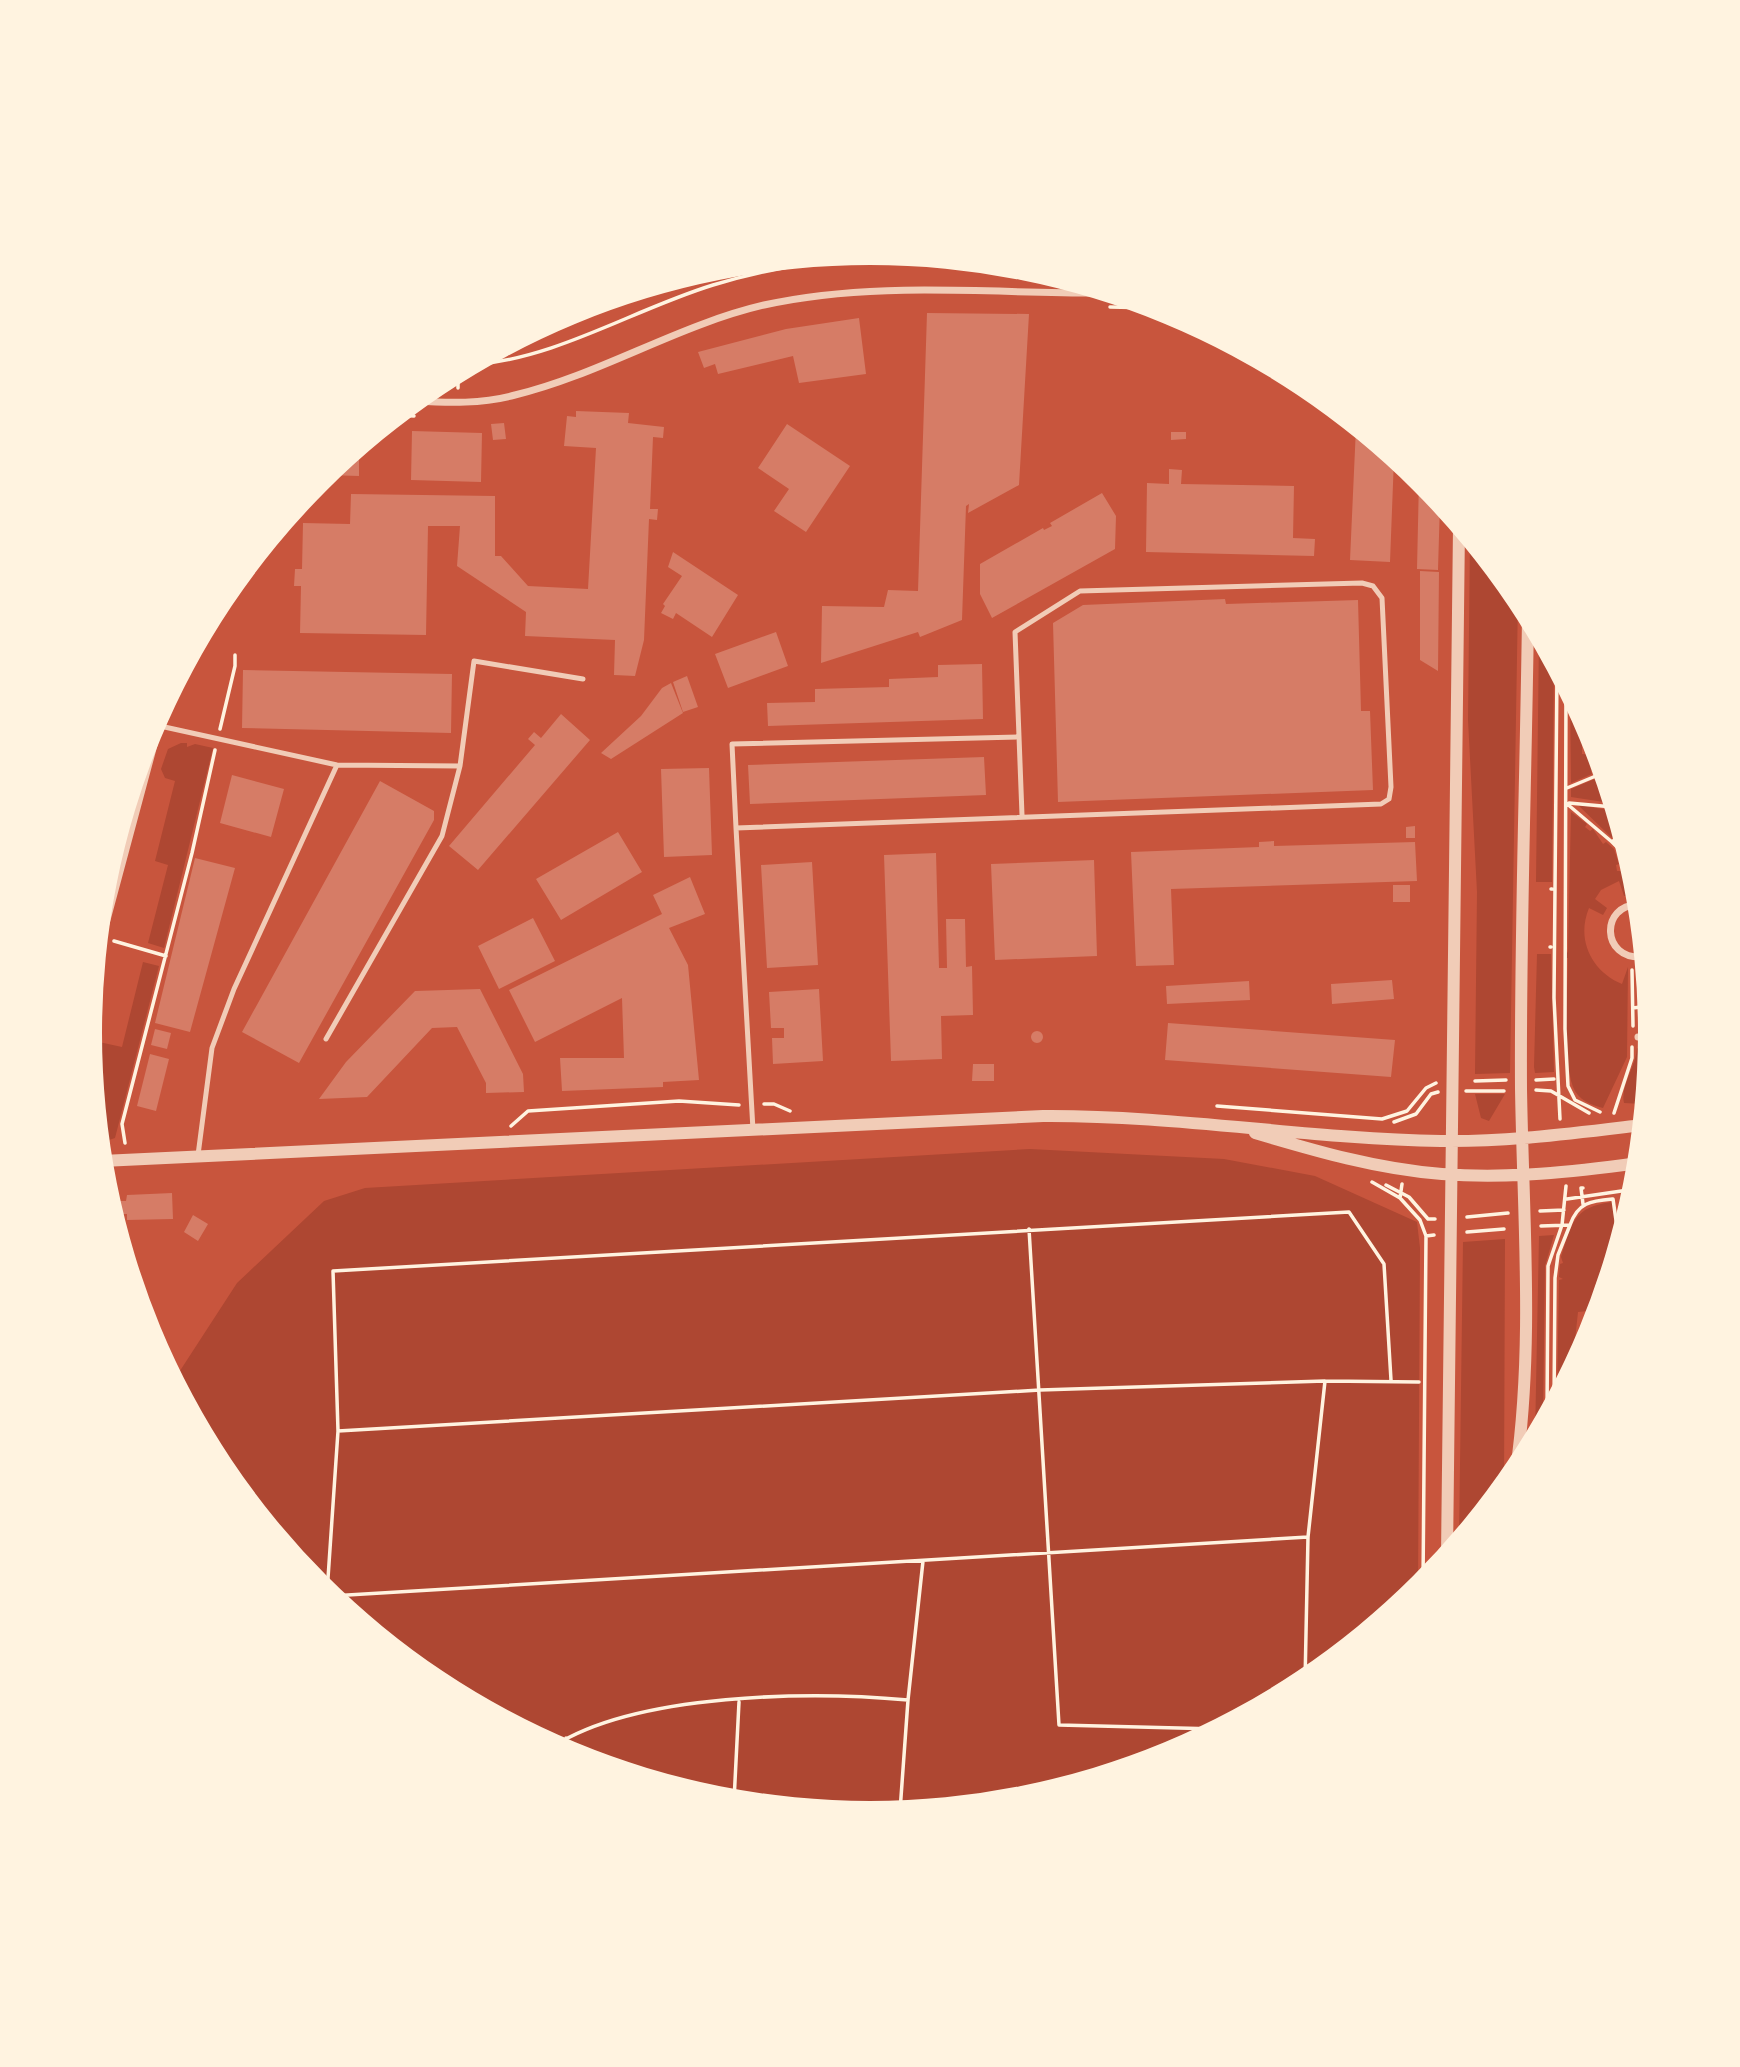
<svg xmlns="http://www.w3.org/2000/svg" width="1740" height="2067" viewBox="0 0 1740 2067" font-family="Jost,sans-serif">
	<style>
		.green { fill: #ae4732 }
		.building { fill: #d67c66 }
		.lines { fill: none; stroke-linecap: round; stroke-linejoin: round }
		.path { stroke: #fff3e0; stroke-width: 3.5 }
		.service { stroke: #f1ccb7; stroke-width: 5 }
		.minor { stroke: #f1ccb7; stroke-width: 7 }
		.tertiary { stroke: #f1ccb7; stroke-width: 12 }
	</style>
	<rect width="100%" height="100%" fill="#c8553d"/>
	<path class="green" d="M1470 540 1518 598 1510 1073 1475 1074 1477 892 1468 720Z
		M1539 636 1554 664 1552 882H1536Z
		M1570 694 1582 717V754L1597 755 1602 770 1597 768 1591 771 1592 774 1571 783Z
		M181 743H187V747L195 744 213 748 164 948 148 943 168 865 155 861 175 781 165 778 161 769 168 749Z
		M1604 775 1611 800 1605 799 1604 802 1571 797V789Z
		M1578 805 1615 811 1620 830 1612 838Z
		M1571 812 1587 824 1585 827 1590 831 1593 829 1603 844 1606 842 1614 849 1619 864 1616 865 1617 871H1621L1628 896H1624L1619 881 1601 890 1595 899 1607 908 1603 915 1589 908C1576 939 1591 971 1622 984L1628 967 1627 1057 1603 1108C1591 1105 1578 1100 1573 1087 1562 1057 1568 990 1568 958H1565L1568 951Z
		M1537 954H1551L1554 1072 1535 1073 1534 1067Z
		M143 962 159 966 115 1138 100 1143 90 1044 99 1042 122 1047Z
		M1644 965 1648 1001 1637 1003 1638 967Z
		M1637 1048 1641 1051 1642 1064 1648 1063 1644 1104 1624 1103C1620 1086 1636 1066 1637 1048Z
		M1475 1094H1505L1489 1121 1481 1118Z
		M1030 1149 1224 1159 1315 1176 1417 1222 1420 1248 1418 1589 1303 1683 1168 1755 1022 1799 870 1814 717 1799 571 1755 436 1682 318 1585 221 1467 174 1380 237 1283 324 1201 365 1188Z
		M1612 1202 1618 1245 1598 1310 1578 1312 1572 1368 1557 1397 1559 1280 1563 1279 1559 1277 1560 1264 1563 1263 1561 1257C1572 1223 1573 1207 1612 1202Z
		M1554 1235 1545 1266 1543 1423 1535 1437 1539 1236Z
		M1505 1239 1504 1486 1459 1540 1463 1242Z"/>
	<path class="building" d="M662 285 637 297 635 293Z
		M603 303 605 308 578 318 576 311Z
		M927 313 1029 314 1019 485 968 513 969 504 966 506 962 620 920 637 918 632 821 663 822 606 884 607 888 590 918 591Z
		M859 318 866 374 799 383 793 356 718 374 715 364 704 368 698 352 786 329Z
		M549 324 553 332 522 343 520 339Z
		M576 411 629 413 628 423 664 427 663 438 653 437 650 509H658L657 520 649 519 644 640 635 676 614 675 615 640 525 636 526 612 457 566 460 526H428L426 635 300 633 301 586H294L295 569H302L303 523 350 524 351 494 495 496V556H501L528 586 588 589 596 448 564 446 567 416 576 417Z
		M504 423 506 439 493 440 491 424Z
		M787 424 850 466 806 532 774 511 789 489 758 468Z
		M1356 427 1394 458 1390 562 1350 560Z
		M412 431 482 433 481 482 411 480Z
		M1171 432H1186V439L1171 440Z
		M359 447V476L326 475 346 458Z
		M1169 469 1182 470 1181 484 1294 486 1293 538 1315 539 1314 556 1146 552 1147 483 1169 484Z
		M1419 479 1440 503 1438 570 1417 569Z
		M1102 493 1116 516 1115 549 992 618 980 594V564L1043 528 1044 530 1052 526 1050 523Z
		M673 552 738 595 712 637 676 613 673 619 661 613 665 606 663 604 682 576 668 567Z
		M1420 571 1439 572 1438 671 1420 660Z
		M1225 599 1226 604 1358 600 1361 711H1370L1373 790 1058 802 1053 623 1083 605Z
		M776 632 788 666 728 688 715 654Z
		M982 664 983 719 768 726 767 703 815 702V689L889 687V679L938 677V665Z
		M243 670 452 674 451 733 242 728Z
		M687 676 698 707 683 712 673 682Z
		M671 683 683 713 611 759 601 753 641 716 662 688Z
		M561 714 590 740 478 870 449 846 535 745 528 739 534 732 541 738Z
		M984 757 986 795 750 804 748 765Z
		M709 768 712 855 664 857 661 769Z
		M232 775 284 789 271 837 220 823Z
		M380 781 434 811V820L299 1063 242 1032Z
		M1415 826V838H1406V827Z
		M618 832 642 872 561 920 536 879Z
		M1274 841V846L1415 842 1417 881 1171 889 1174 965 1136 966 1131 852 1259 847V842Z
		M936 853 939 968H947L946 919H965L966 967 972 966 973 1015 941 1016 942 1059 891 1061 884 855Z
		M195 858 235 868 190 1032 155 1023Z
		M1094 860 1097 956 995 960 991 864Z
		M812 862 818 965 767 968 761 865Z
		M690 877 705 914 669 928 688 965 699 1080 663 1082V1087L562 1091 560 1058H624L622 998 535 1042 509 990 662 914 653 895Z
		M1393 885H1410V902H1393Z
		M533 918 555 961 499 989 478 946Z
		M1392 980 1394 999 1332 1004 1331 984Z
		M1249 981 1250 1000 1167 1004 1166 986Z
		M480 989 523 1074 524 1092 486 1093V1083L457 1027 432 1028 367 1097 319 1099 346 1062 415 991Z
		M819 989 823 1061 773 1064 772 1038H784V1028H771L769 992Z
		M1168 1023 1395 1040 1391 1077 1165 1060Z
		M155 1029 171 1033 167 1049 151 1045Z
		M1031 1037a6 6 0 1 1 12 0a6 6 0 1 1-12 0Z
		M150 1054 169 1059 156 1111 137 1106Z
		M973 1064H994V1081H972Z
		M172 1193 173 1219 127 1220V1214H120L119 1201H126L127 1195Z
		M193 1215 208 1224 198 1241 184 1232Z"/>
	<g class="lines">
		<path class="path" d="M1110 307 1154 308
			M472 365C558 358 632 310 713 285 770 268 832 258 891 255
			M458 373V388
			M398 415 414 416
			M1557 671 1554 998 1560 1119
			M1566 687 1565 1029 1568 1086 1575 1100 1600 1112
			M220 729 235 666V655
			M1567 788 1603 773
			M1566 803 1612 842
			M1569 803 1613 807
			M1621 834 1612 842 1619 849 1631 894
			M1551 889H1552
			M114 941 166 956
			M1550 947H1551
			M1632 970 1633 1026
			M1633 1008 1648 1006
			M1536 1080 1554 1079
			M1475 1081 1506 1080
			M1536 1090 1551 1091 1589 1113
			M1466 1091H1504
			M764 1104H774L790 1111
			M1217 1106 1382 1119 1407 1111 1426 1088 1436 1083
			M1614 1113 1632 1058V1047
			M1394 1122 1416 1114 1431 1094 1438 1092
			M511 1126 528 1111 679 1101 739 1105
			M125 1143 122 1124 192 853 215 750
			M1372 1182 1400 1198
			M1402 1184 1400 1198 1420 1220 1426 1236 1434 1235
			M1386 1185 1409 1197 1428 1219H1435
			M1567 1199 1635 1189
			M1583 1204 1581 1188H1583
			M1540 1211 1564 1210
			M1467 1217 1508 1213
			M1541 1226 1570 1225C1578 1202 1591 1201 1613 1199L1619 1242
			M1029 1229 1059 1725 1218 1729
			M1467 1232 1504 1229
			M1554 1403 1555 1278 1558 1255 1570 1225
			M1547 1415 1548 1266 1562 1225 1566 1186
			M338 1431 333 1271 1349 1212 1384 1264 1391 1380
			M1423 1584 1426 1236
			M327 1593 338 1431 1040 1390 1325 1381
			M331 1596 1308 1537
			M1305 1682 1308 1537 1325 1381 1419 1382
			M554 1746C637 1693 811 1691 908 1700L923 1561
			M566 1752V1738
			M734 1801 739 1702
			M900 1811 908 1700"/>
		<path class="service" d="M160 726 337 765 460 766 474 661 583 679
			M736 828 732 744 1019 737
			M326 1039 442 836 460 766
			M753 1130 736 828 1381 804 1389 799 1391 787 1382 598 1373 586 1362 583 1080 591 1015 632 1022 815
			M198 1155 212 1048 234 989 337 765"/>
		<path class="minor" d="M415 401C449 403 482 404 515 395 601 374 678 325 764 305 876 280 993 294 1107 293
			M1638 905C1601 904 1600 960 1643 957
			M97 957 165 704
			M1638 1037 1651 1036"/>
		<path class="tertiary" d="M1255 1133C1316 1151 1377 1169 1442 1174 1508 1179 1573 1172 1638 1163
			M102 1161 1043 1116C1176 1115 1308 1139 1441 1141 1508 1142 1575 1133 1642 1125
			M1516 1471C1534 1344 1523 1217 1521 1089 1520 931 1526 774 1528 616
			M1447 1555 1459 527"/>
	</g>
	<path d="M0 0H1740V2067H0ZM102 1033a768 768 0 1 1 1536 0a768 768 0 1 1-1536 0Z" fill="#fff3e0" fill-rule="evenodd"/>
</svg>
